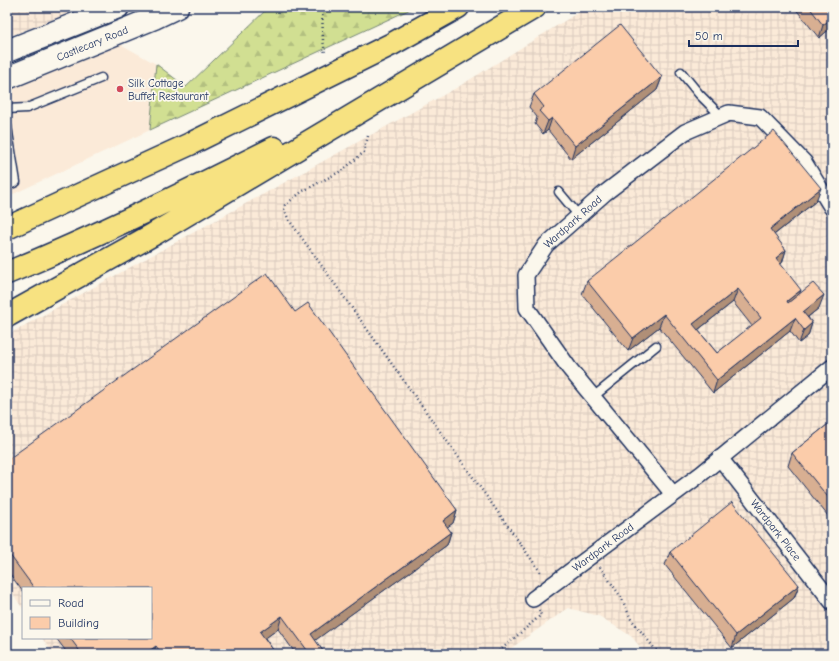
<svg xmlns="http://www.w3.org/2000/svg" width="839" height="661" viewBox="0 0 839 661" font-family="'Comic Neue',sans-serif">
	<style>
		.built { fill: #fbead8 }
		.industrial { fill: url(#industrial-grid) }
		.forest { fill: url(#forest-firs); stroke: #768778 }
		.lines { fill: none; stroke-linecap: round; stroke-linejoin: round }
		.service-casing { stroke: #1b2f5e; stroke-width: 11 }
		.minor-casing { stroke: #1b2f5e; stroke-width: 18 }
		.secondary-casing { stroke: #1b2f5e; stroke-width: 25 }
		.motorway-casing { stroke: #1b2f5e; stroke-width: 25 }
		.path { stroke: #1b2f5e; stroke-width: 2.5; stroke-dasharray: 1 3; stroke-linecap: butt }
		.service { stroke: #fbf7ec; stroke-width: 8 }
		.minor { stroke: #fbf7ec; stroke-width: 15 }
		.secondary { stroke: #fbf7ec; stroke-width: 22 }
		.motorway { stroke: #f7e281; stroke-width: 22 }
		.wall { fill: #d8af92; stroke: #1b2f5e; fill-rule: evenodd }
		.shaded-wall { fill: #b08f77; stroke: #1b2f5e }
		.building { fill: #fbccaa; stroke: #1b2f5e; fill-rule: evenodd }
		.poi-dot { fill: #d1495b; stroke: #fbf7ec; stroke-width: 1.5 }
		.labels { text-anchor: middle; stroke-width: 3.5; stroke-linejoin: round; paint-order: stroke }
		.street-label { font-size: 11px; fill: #1b2f5e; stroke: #fbf7ec }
		.poi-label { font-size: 11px; fill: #1b2f5e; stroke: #fbf7ec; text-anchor: start }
	</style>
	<defs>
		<pattern id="industrial-grid" width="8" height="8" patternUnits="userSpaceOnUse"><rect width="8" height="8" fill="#fbead8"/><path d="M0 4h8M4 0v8" fill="none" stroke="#d7c9bc"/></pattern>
		<pattern id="forest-firs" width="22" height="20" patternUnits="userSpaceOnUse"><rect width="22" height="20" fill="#d1df92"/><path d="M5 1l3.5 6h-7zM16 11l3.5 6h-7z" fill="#b3c080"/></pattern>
	</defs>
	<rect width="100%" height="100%" fill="#fbf7ec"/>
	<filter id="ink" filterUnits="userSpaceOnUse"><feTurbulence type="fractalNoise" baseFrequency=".025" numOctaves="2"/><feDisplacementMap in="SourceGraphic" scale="8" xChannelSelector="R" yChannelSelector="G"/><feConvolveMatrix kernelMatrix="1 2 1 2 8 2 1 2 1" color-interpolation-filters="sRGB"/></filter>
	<g filter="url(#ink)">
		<path class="built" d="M115 41 156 64 150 130 7 197V86Z"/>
		<path class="industrial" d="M7 7H86L7 37Z
			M587 7H832V654H646L631 636 599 616 568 608 503 654H53L42 638H151V588H23V609L7 585V335L458 87Z"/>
		<path class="forest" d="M269 7H415L150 130 156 64 186 87Z"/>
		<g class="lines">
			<defs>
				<path id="service" d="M681 72 699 94 721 116
					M7 109 27 108 101 78
					M7 126 16 182 7 186
					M559 192 579 216
					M593 397 656 346"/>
				<g id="minor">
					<path id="s1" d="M720 458 832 602"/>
					<path id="s2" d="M673 494 569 368 527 308 526 275 546 245 605 193 685 132 729 113 760 117 804 162 832 208"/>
					<path id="s3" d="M533 599 701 474 832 367"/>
				</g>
				<g id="secondary">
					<path d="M7 51 118 7"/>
					<path id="s4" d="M7 78 154 18 177 7"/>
				</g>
				<path id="motorway" d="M7 228 190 144 392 44 458 7
					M7 273C98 236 186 192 274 148
					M7 316 154 234 535 7"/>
			</defs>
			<use href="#service" class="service-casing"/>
			<use href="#minor" class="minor-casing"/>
			<use href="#secondary" class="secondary-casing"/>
			<use href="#motorway" class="motorway-casing"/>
			<path class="path" d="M322 7 323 40 325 54
				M368 136 364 152 343 170 303 191 285 205 284 210 289 220 542 574
				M600 567 621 597 631 619 659 654
				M496 654 541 615 539 610"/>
			<use href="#service" class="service"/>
			<use href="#minor" class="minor"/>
			<use href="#secondary" class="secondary"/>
			<use href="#motorway" class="motorway"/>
		</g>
		<path class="wall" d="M794 7H832V27L819 38Z
			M662 77 657 90 571 159 548 130 543 134 535 124 537 117 529 107 534 94Z
			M816 201 774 235 786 250 782 263 780 264 800 294 819 308 808 317 812 323 808 336 799 343 790 331 713 393 659 327 628 351 582 294 587 281ZM733 302 752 326 717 353 698 330Z
			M295 312 457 510 453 523 447 527 451 532 447 545 315 640 323 651 322 654H296L278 629 265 638 276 654H68L56 638H151V588H23V592L7 570V460Z
			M832 421V521L788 466 792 453Z
			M670 552 799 585 794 598 732 648 665 565Z"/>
		<path class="shaded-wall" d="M832 18V27L819 38 823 25Z
			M662 77 657 90 571 159 575 146Z
			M552 118 548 130 543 134 548 121Z
			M821 188 816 201 765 242 770 229Z
			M786 250 782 263 771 271 776 258Z
			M738 289 733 302 689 337 693 324Z
			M801 290 796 303 782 314 787 301Z
			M824 295 819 308 799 324 803 312Z
			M664 314 659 327 628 351 633 338Z
			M795 318 790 331 713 393 717 380Z
			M812 323 808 336 799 343 804 330Z
			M457 510 453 523 438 534 443 521Z
			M451 532 447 545 306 647 311 634Z
			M799 585 794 598 732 648 736 635Z
			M282 616 278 629 256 645 260 632Z
			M156 646 153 654H145Z"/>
		<path class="building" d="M809 7H832V18L823 25Z
			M620 25 662 77 575 146 552 118 548 121 539 111 544 107 534 94Z
			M774 131 821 188 770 229 786 250 776 258 801 290 787 301 788 303 813 283 824 295 803 312 812 323 804 330 795 318 717 380 664 314 633 338 587 281ZM738 289 761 318 717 353 693 324Z
			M267 273 295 312 308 303 457 510 443 521 451 532 311 634 323 651 318 654H310L282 616 260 632 276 654H162L156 646 145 654H82L70 638H151V588H34L7 551V460Z
			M832 421V502L792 453Z
			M732 502 799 585 736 635 670 552Z"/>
	</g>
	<circle class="poi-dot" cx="120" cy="89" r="4"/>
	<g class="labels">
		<g class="street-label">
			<text dy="4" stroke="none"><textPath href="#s4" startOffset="92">Castlecary Road</textPath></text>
			<text dy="4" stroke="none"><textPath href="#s2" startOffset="341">Wardpark Road</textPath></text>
			<text dy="4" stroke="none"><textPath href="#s1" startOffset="91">Wardpark Place</textPath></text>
			<text dy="4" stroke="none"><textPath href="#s3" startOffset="87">Wardpark Road</textPath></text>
		</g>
		<g class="poi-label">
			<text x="128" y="87">Silk Cottage<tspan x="128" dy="13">Buffet Restaurant</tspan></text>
		</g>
	</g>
	<rect width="839" height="661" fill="none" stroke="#fbf7ec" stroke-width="24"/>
	<rect x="12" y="12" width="815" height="637" fill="none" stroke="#1b2f5e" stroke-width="1.5" filter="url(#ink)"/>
	<rect x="22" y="587" width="130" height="52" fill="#fbf7ec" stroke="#a1a7b3"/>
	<rect x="30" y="600" width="20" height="6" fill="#fbf7ec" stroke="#a1a7b3"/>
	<text x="58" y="607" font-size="12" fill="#1b2f5e">Road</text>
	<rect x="30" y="617" width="20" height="12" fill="#fbccaa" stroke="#a1a7b3"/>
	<text x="58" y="627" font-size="12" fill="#1b2f5e">Building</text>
	<path d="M689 40v6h109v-6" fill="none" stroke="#1b2f5e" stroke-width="2"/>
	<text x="695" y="40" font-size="12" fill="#1b2f5e" stroke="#fbf7ec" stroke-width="3" paint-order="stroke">50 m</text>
</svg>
